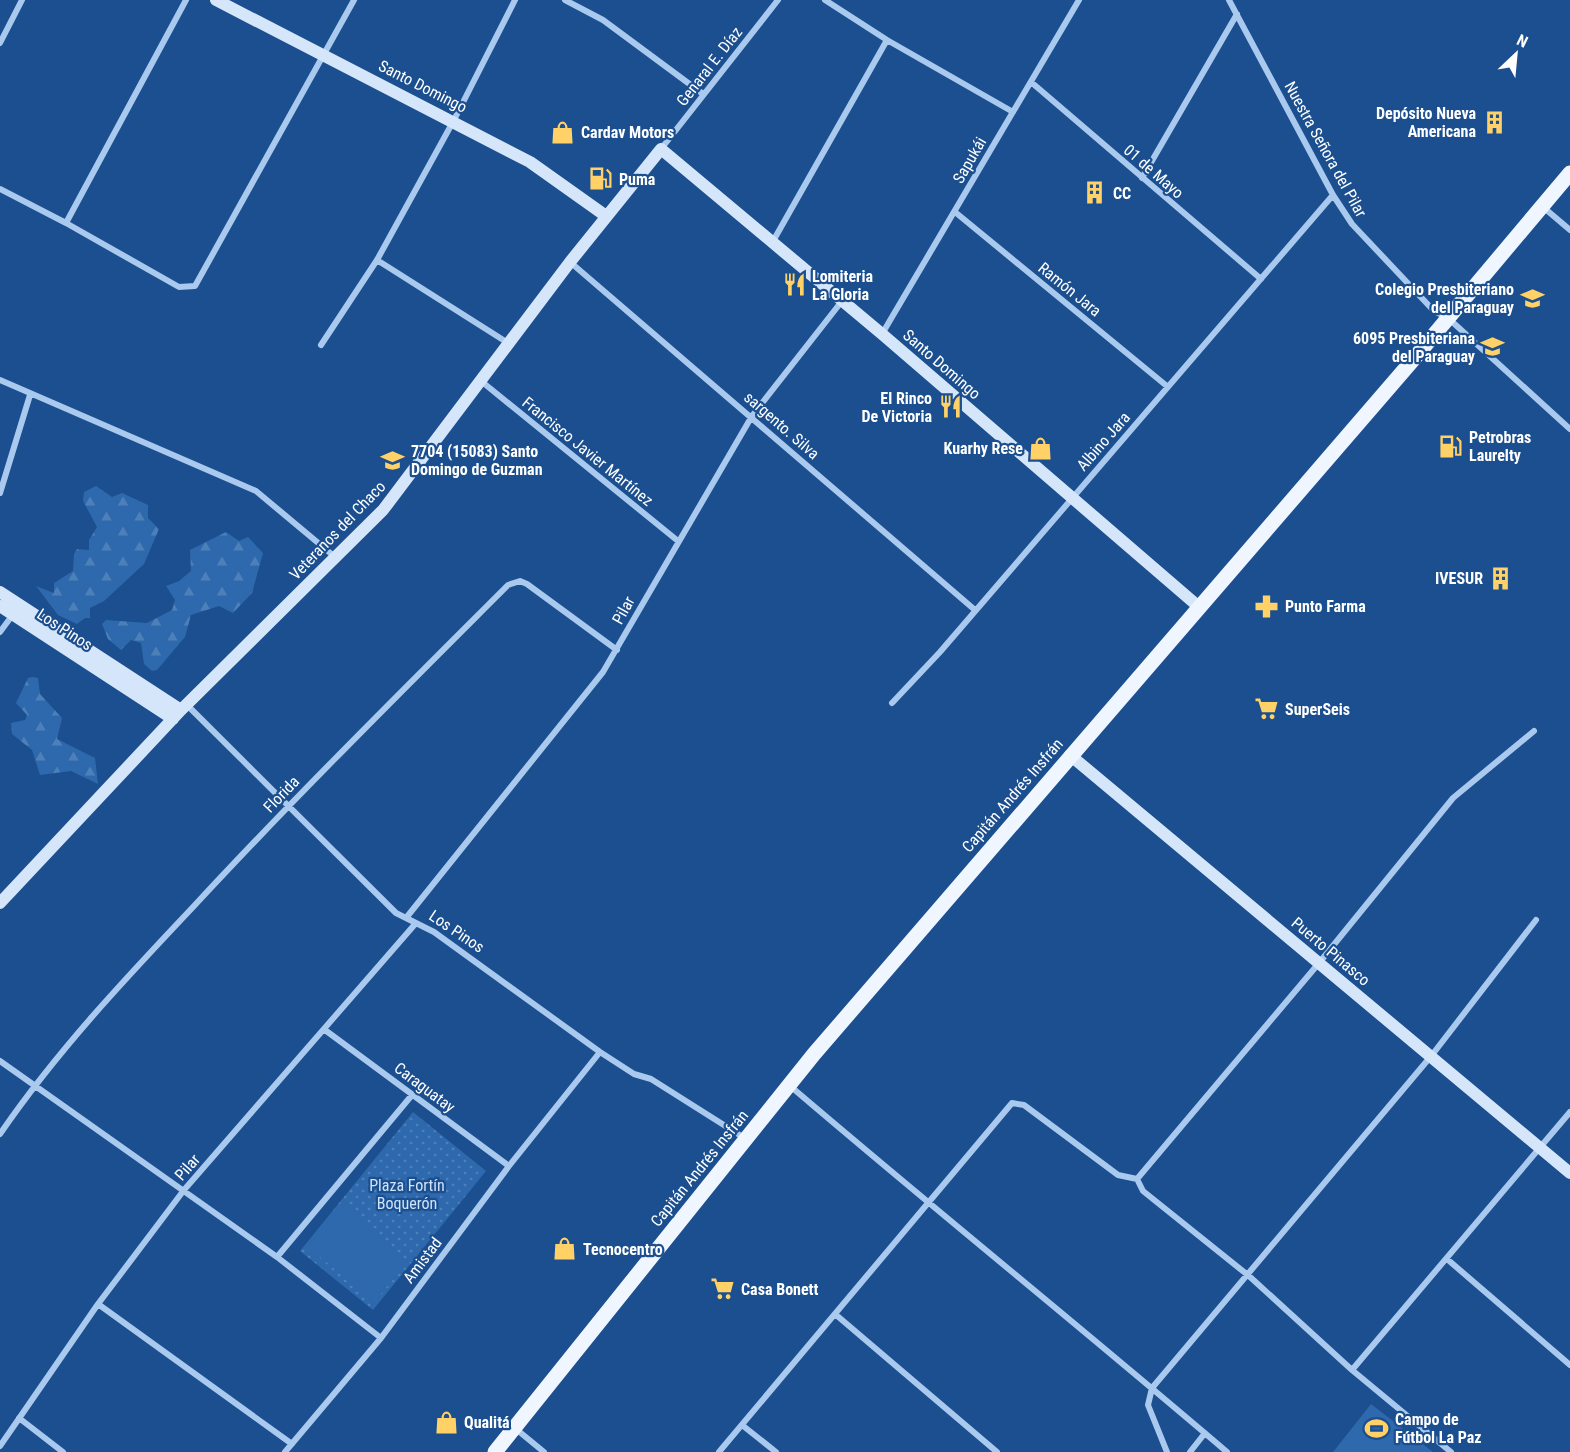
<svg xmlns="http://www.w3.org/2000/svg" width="1570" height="1452" viewBox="0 0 1570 1452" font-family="'Roboto Condensed',sans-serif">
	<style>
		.green { fill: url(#green-dots) }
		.forest { fill: url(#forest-firs) }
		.pitch { fill: #2e69ad }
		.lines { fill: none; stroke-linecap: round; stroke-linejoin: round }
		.street { stroke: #a9c9ee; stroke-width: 6 }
		.secondary { stroke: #d6e6fa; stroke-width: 12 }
		.primary { stroke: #f0f6ff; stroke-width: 15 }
		.labels { text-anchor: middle; stroke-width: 4.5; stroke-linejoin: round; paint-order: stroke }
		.street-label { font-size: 16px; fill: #fff; stroke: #1b4f8f }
		.poi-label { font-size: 16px; font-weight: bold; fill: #fff; stroke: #1b4f8f; text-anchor: start }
		.park-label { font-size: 16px; fill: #cfe3fa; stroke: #1b4f8f }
	</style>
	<defs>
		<pattern id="green-dots" width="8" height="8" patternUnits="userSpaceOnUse" patternTransform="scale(1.5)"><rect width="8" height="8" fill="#2e69ad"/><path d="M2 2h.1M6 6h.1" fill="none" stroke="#4d80b9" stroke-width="1.8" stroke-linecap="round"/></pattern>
		<pattern id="forest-firs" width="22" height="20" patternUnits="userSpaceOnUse" patternTransform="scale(1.5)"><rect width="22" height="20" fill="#2e69ad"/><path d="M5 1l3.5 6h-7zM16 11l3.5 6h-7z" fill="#4d80b9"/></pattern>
	</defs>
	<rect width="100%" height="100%" fill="#1b4f8f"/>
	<path class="green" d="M413 1112 486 1171 373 1310 300 1251Z"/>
	<path class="forest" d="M96 486 112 497 122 493 148 505V518L159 529 144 564 104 601 90 608V618H85L77 624 58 615 36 586 54 593V583L73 571 74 554 77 549 89 550V540L97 527 83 501 84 492Z
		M226 532 239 541 248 537 263 553 252 593 233 613 219 606 191 615 185 637 157 670 152 671 144 664 141 643 131 640 121 650 108 639 102 624 106 620 147 623 172 610 175 600 166 586 179 581 191 571 190 550Z
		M33 677 38 678 40 694 62 718 57 739 95 758 98 784 71 771 40 775 32 750 12 734 11 723 25 720 27 715 16 703 28 678Z"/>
	<path class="pitch" d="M342 1205 408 1262 374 1302 307 1246Z
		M1371 1404 1433 1452H1333Z"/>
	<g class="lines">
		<path class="street" d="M565 0 603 20 703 94
			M825 0 887 40 1013 112
			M1229 0 1333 195 1352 224 1434 311 1448 318 1570 429
			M0 43 22 0
			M1031 82 1261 279
			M661 149 778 0
			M1142 178 1237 14
			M0 189 66 223 179 287 195 286 354 0
			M1543 207 1570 230
			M955 212 1168 387
			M66 223 186 0
			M772 243 887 40
			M377 260 508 343
			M570 262 975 610
			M882 334 1079 0
			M321 345 377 260 454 120 515 0
			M0 380 256 491 335 557
			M481 381 678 541
			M0 493 30 395
			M0 632 14 613
			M892 703 940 652 1333 195
			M187 705 396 913 434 932 600 1052 634 1074 651 1079 746 1139
			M406 918 603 672 752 416 842 301
			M325 1030 509 1166
			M0 1061 277 1257 381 1338
			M789 1085C934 1209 1082 1328 1227 1452
			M0 1134C57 1051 125 979 194 906 296 796 402 691 508 585L520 581 527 584 617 650
			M1137 1179 1143 1191 1249 1276 1352 1370 1570 1112
			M1137 1179 1319 963 1453 798 1534 731
			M277 1257 412 1095
			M1447 1259 1570 1365
			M98 1304 292 1444
			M835 1314 997 1452
			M1352 1370 1451 1452
			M19 1418 63 1452
			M742 1425 776 1452
			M516 1429 544 1452
			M0 1446 98 1304 184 1190 416 923
			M285 1452 381 1338 509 1166 600 1052
			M719 1452 1012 1103 1024 1105 1118 1175 1137 1179
			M1167 1452 1148 1405 1152 1388 1432 1055 1536 920
			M1190 1452 1205 1433"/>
		<path class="secondary" d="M216 0 530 162 606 216
			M0 592 181 710
			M0 606 173 719
			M1070 755 1570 1173
			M0 903 181 710 383 510 570 262 661 149 882 334 1199 607"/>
		<path class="primary" d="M495 1452 814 1054 1412 361 1570 173"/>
	</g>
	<defs>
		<symbol id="building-bare" viewBox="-9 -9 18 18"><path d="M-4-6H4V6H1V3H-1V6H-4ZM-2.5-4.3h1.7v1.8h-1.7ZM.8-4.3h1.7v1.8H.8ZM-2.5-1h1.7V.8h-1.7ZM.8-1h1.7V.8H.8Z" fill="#ffd166" stroke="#1b4f8f" stroke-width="2.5" paint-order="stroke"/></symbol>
		<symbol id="shop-bare" viewBox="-9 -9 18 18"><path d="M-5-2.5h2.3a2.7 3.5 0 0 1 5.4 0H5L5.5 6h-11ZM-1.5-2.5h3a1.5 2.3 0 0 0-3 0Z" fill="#ffd166" stroke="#1b4f8f" stroke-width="2.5" paint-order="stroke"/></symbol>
		<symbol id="fuel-bare" viewBox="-9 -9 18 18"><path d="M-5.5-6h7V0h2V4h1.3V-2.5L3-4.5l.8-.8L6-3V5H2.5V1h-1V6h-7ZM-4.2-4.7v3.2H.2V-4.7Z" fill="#ffd166" stroke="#1b4f8f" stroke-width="2.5" paint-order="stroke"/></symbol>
		<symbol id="restaurant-bare" viewBox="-9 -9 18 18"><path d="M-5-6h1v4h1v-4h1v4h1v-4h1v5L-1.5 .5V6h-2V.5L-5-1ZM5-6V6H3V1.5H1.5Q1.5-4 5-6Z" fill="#ffd166" stroke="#1b4f8f" stroke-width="2.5" paint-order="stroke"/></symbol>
		<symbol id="school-bare" viewBox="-9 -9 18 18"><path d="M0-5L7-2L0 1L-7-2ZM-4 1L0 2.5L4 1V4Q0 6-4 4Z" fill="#ffd166" stroke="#1b4f8f" stroke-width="2.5" paint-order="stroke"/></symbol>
		<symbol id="pharmacy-bare" viewBox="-9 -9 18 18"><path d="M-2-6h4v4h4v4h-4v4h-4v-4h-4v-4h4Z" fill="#ffd166" stroke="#1b4f8f" stroke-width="2.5" paint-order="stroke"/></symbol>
		<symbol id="supermarket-bare" viewBox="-9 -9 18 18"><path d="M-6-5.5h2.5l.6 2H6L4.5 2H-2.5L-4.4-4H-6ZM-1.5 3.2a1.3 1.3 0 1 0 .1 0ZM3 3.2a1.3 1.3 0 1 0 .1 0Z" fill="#ffd166" stroke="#1b4f8f" stroke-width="2.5" paint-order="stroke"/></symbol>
		<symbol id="stadium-bare" viewBox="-9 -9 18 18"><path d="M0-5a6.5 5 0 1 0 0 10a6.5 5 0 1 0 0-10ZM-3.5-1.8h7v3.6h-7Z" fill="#ffd166" stroke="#1b4f8f" stroke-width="2.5" paint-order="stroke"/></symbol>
	</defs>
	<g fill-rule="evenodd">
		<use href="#building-bare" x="1478" y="106" width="33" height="33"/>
		<use href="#shop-bare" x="546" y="116" width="33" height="33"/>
		<use href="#fuel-bare" x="584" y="162" width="33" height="33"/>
		<use href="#building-bare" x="1078" y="176" width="33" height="33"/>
		<use href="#restaurant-bare" x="778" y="268" width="33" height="33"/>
		<use href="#school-bare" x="1516" y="282" width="33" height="33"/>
		<use href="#school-bare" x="1476" y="330" width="33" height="33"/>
		<use href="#restaurant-bare" x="934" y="390" width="33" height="33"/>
		<use href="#fuel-bare" x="1434" y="430" width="33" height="33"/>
		<use href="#shop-bare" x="1024" y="432" width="33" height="33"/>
		<use href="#school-bare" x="376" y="444" width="33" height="33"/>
		<use href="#building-bare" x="1484" y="562" width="33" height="33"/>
		<use href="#pharmacy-bare" x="1250" y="590" width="33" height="33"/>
		<use href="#supermarket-bare" x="1250" y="692" width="33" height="33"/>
		<use href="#shop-bare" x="548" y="1232" width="33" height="33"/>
		<use href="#supermarket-bare" x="706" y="1272" width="33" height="33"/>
		<use href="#shop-bare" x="430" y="1406" width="33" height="33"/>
		<use href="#stadium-bare" x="1360" y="1412" width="33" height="33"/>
	</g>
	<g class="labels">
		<g class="street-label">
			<text transform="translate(709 66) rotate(-52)" y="6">Genaral E. Díaz</text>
			<text transform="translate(423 86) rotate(27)" y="6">Santo Domingo</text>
			<text transform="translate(1326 149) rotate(61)" y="6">Nuestra Señora del Pilar</text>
			<text transform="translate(969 160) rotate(-60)" y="6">Sapukái</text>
			<text transform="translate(1154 171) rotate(41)" y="6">01 de Mayo</text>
			<text transform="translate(1070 289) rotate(39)" y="6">Ramón Jara</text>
			<text transform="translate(942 364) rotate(41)" y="6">Santo Domingo</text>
			<text transform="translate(782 425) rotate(41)" y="6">sargento. Silva</text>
			<text transform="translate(1103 441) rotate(-49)" y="6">Albino Jara</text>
			<text transform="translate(588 451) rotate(39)" y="6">Francisco Javier Martínez</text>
			<text transform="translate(337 530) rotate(-46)" y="6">Veteranos del Chaco</text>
			<text transform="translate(623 610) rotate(-61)" y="6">Pilar</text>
			<text transform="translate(65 629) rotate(33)" y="6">Los Pinos</text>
			<text transform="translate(281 794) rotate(-46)" y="6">Florida</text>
			<text transform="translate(1012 795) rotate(-49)" y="6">Capitán Andrés Insfrán</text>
			<text transform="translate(457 931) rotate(34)" y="6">Los Pinos</text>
			<text transform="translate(1331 951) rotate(40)" y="6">Puerto Pinasco</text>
			<text transform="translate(425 1087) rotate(37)" y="6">Caraguatay</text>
			<text transform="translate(187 1167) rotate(-49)" y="6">Pilar</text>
			<text transform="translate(699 1168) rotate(-51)" y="6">Capitán Andrés Insfrán</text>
			<text transform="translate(422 1260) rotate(-53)" y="6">Amistad</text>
		</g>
		<g class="poi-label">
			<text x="1476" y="119" text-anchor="end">Depósito Nueva<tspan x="1476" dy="18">Americana</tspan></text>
			<text x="581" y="138">Cardav Motors</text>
			<text x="619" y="185">Puma</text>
			<text x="1113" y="199">CC</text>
			<text x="812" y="282">Lomiteria<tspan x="812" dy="18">La Gloria</tspan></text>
			<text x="1514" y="295" text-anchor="end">Colegio Presbiteriano<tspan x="1514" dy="18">del Paraguay</tspan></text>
			<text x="1475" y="344" text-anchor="end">6095 Presbiteriana<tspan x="1475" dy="18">del Paraguay</tspan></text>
			<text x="932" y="404" text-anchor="end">El Rinco<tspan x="932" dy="18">De Victoria</tspan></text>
			<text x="1469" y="443">Petrobras<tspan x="1469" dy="18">Laurelty</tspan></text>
			<text x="1023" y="454" text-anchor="end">Kuarhy Rese</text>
			<text x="411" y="457">7704 (15083) Santo<tspan x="411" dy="18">Domingo de Guzman</tspan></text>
			<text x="1483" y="584" text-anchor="end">IVESUR</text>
			<text x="1285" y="612">Punto Farma</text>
			<text x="1285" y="715">SuperSeis</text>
			<text x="583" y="1255">Tecnocentro</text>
			<text x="741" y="1295">Casa Bonett</text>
			<text x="1395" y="1425">Campo de<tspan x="1395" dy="18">Fútbol La Paz</tspan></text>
			<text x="464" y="1428">Qualitá</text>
		</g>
		<g class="park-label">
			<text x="407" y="1191">Plaza Fortín<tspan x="407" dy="18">Boquerón</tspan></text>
		</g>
	</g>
	<g transform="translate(1516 54) rotate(26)" stroke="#1b4f8f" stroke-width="4.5" paint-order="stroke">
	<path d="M0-4.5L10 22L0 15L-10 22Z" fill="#ffffff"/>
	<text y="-9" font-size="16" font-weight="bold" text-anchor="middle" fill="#ffffff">N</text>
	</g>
</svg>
